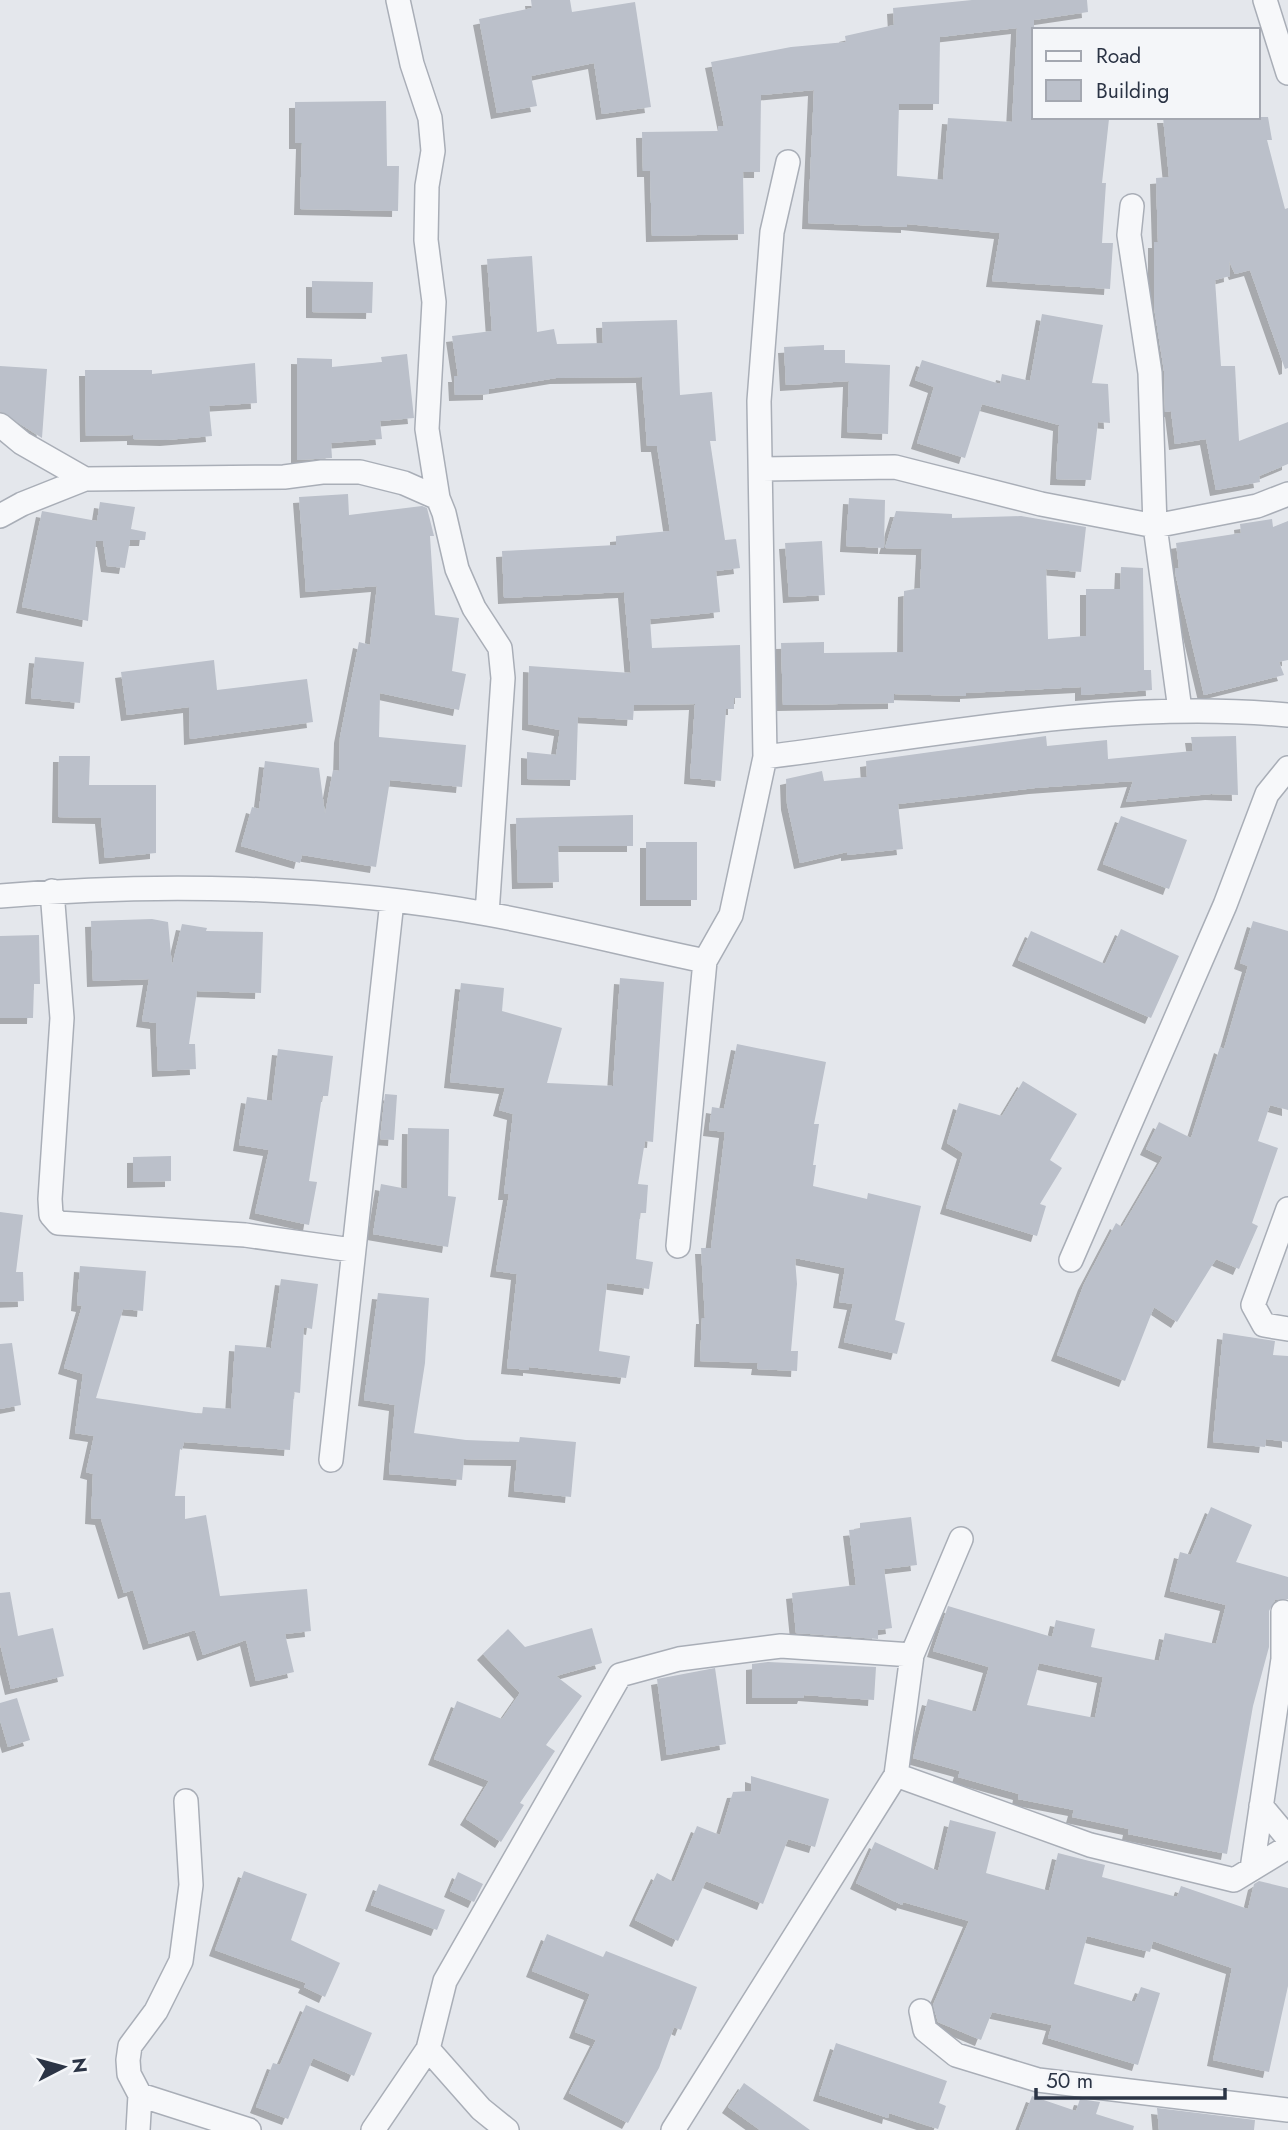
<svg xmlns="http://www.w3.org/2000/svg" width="1288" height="2130" viewBox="0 0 1288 2130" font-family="Jost,sans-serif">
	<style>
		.building { fill: #bbc0ca; fill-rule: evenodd; filter: url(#shadow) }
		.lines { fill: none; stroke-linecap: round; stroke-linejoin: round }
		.street-casing { stroke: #a9aeb7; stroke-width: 26 }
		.street { stroke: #f7f8fa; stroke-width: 23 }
	</style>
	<defs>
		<filter id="shadow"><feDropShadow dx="-6" dy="6" stdDeviation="0" flood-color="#0004"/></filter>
	</defs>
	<rect width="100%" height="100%" fill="#e4e7ec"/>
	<path class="building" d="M531 0H570L572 12 635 2 651 107 602 114 594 63 531 76 537 106 497 113 479 19 532 8Z
		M972 0H1087L1088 12 1034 20V117L1109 119 1102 183H1106L1102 243H1113L1110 289 992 281 1000 233 907 224V227L808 223 814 90 761 95 760 172H743L744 234 652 236 650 171H643L642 132 718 131V126H724L711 62 791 47 846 42 845 36 894 25 893 8ZM1017 28 1012 122 948 118 943 180 897 176 899 104H939L940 37Z
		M386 101 387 166H399L398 211 300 209 302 143H295V102Z
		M1163 117H1268L1272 140H1267L1285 209 1288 208V368L1285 369 1250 270 1235 274 1229 261 1230 276 1215 280 1221 366H1235L1239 441 1288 422V464L1259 476 1260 482 1216 490 1206 439 1175 444 1171 411 1165 412 1164 371 1154 307V242H1158L1156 178 1169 177Z
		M532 256 537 332 554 329 557 344 603 343 602 322 677 320 680 395 712 392 716 441H710L725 540 736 539 740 568 716 571 720 612 650 619 652 648 740 645 741 698H734V709H726L721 781 690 778 695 704 634 705 633 720 578 717 576 780 527 779V752L556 755 560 730 528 724 529 666 631 673 624 592 504 598 502 551 616 545V536L670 531 657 446H647L642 377 556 378 489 389V394L455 395 454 376H458L452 336 492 331 487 259Z
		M312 281 373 282 372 313 312 312Z
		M1042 314 1103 325 1092 383 1108 384 1110 423 1098 422 1091 480 1056 479 1059 425 982 404 965 458 917 443 934 387 915 380 922 360 1000 384 1002 374 1030 381Z
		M824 345V350H845V363L890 365 888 434 847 432 849 381 786 385 784 347Z
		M407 354 414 418 380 421 382 439 331 443 332 458 297 460V358L332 359V367L382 362 381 357Z
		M255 363 257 403 209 406 212 436 166 440 133 439V435L86 436 85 370H152V374Z
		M0 366 47 369 42 438 0 411Z
		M348 494 349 515 422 506 427 508 434 536H430L435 615 459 618 452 671 466 674 459 710 380 693 379 737 466 745 462 787 390 780 376 867 302 855 300 863 241 846 252 807 259 809 265 761 319 768 325 814 333 770 339 771 340 737 359 642 370 645 377 586 306 592 299 497Z
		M849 498 885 500 884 548 846 546Z
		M100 502 135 507 131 529 146 532 145 540H130L125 568 107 566 103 541H96L88 621 22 607 42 511 97 521Z
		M896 511 952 514V518L1021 516 1086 527 1081 572 1046 569 1048 639 1086 636V589H1120L1121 567 1143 568 1144 670H1151L1152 690 1081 695V687L966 693V696L894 694V703L783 705 781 643 824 642V653L903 652 904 591 920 588 922 549 885 548Z
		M1272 519 1273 527 1288 521V660L1279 662 1284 675 1204 695 1176 577 1175 568H1179L1176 543 1241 533 1240 524Z
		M822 541 825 595 789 597 785 543Z
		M35 657 84 662 80 703 31 698Z
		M214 660 217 690 307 679 313 722 190 739 189 707 127 715 121 672Z
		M1046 736 1047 746 1107 740 1108 759 1193 751 1191 737 1236 736 1238 795 1211 794 1126 802 1133 781 1035 788 898 804 903 849 847 855V852L800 863 787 804 786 779 822 771 824 781 867 777 866 761Z
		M59 756H90L89 785H156V853L105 858 101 818 58 817Z
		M633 815V846H558L559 882 518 883 516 818Z
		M1121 816 1187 840 1169 889 1103 864Z
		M646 842H697V900H646Z
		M152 919 168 922 172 966 182 924 207 928 206 931 263 932 261 993 197 991 189 1044H195L196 1069 158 1071 156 1023 142 1021 149 979 93 981 91 921Z
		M1253 921 1288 931V1110L1270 1105 1258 1141 1278 1148 1252 1223 1258 1226 1239 1269 1216 1259 1177 1322 1154 1307 1125 1381 1057 1355 1084 1284 1116 1223 1122 1227 1163 1157 1146 1149 1159 1122 1191 1138 1220 1047 1224 1049 1248 966 1240 963Z
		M1121 929 1179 956 1151 1018 1018 960 1031 931 1105 964Z
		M39 935 40 984H34L33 1018H0V936Z
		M620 978 664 982 653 1142 645 1141 638 1184 648 1185 646 1213H640L636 1259 653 1262 649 1289 607 1283 599 1351 630 1356 626 1378 529 1367V1370L507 1368 517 1274 496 1271 509 1194H504L513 1114 499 1110 505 1088 450 1082 461 983 504 988 502 1011 562 1028 547 1083 613 1086Z
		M737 1044 826 1062 814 1124H819L813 1165H816L813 1186 867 1199 868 1193 921 1206 895 1320 905 1323 897 1354 844 1342 853 1304 839 1302 845 1268 795 1258 797 1284 791 1351H798L797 1371 757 1369 758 1363 700 1361 702 1318H705L701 1248H711L725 1132 709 1130 712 1107 724 1109Z
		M278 1049 333 1056 328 1096H322L309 1181 317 1182 309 1225 255 1213 269 1150 239 1145 247 1097 272 1101Z
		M1023 1081 1077 1114 1050 1160 1062 1168 1040 1204 1046 1206 1037 1236 946 1208 963 1153 947 1143 959 1103 1002 1116Z
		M385 1094 397 1095 394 1140 380 1139Z
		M408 1128 449 1129 448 1196 456 1197 448 1247 373 1234 381 1184 407 1189Z
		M171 1156V1181L133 1182V1157Z
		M0 1212 23 1215 16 1272H23L24 1301 0 1302Z
		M80 1266 146 1271 143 1311 123 1309 96 1398 202 1414 203 1407 231 1409 235 1345 271 1348 281 1279 318 1284 312 1329 304 1327 300 1393 294 1392 290 1450 184 1442 182 1450 180 1449 175 1496H185V1519L206 1515 220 1596 307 1589 311 1631 285 1634 294 1672 256 1681 246 1640 203 1655 195 1630 149 1644 133 1590 124 1593 101 1519 91 1518 93 1474 86 1472 94 1436 75 1433 83 1374 64 1368 82 1306 77 1305Z
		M378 1293 429 1298 425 1363 414 1433 466 1440 519 1442 520 1437 576 1442 571 1497 514 1491 517 1460 464 1459 462 1480 389 1474 395 1405 364 1400Z
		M1223 1333 1275 1341 1273 1355 1288 1356V1442L1266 1439 1265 1447 1213 1442Z
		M12 1343 21 1405 0 1409V1344Z
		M1211 1507 1252 1525 1236 1562 1288 1577V1599L1275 1600 1269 1611V1647L1253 1706 1227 1854 1128 1834 1129 1829 1072 1817 1074 1810 1018 1799 1019 1794 958 1777 960 1771 913 1758 928 1699 976 1712 989 1667 933 1651 948 1606 1052 1637 1056 1620 1095 1629 1091 1647 1159 1661 1165 1633 1216 1644 1226 1605 1170 1591 1180 1552 1191 1555ZM1039 1663 1103 1677 1095 1718 1027 1705Z
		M911 1517 917 1565 884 1569 892 1628 878 1630V1639L796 1633 792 1593 856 1585 849 1530 860 1529V1523Z
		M10 1592 18 1636 53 1628 64 1676 11 1689 0 1644V1593Z
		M592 1628 602 1663 556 1676 582 1696 546 1745 555 1751 520 1803 524 1805 501 1842 466 1819 489 1781 434 1759 457 1701 502 1719 520 1693 483 1654 508 1629 525 1647Z
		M768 1662 876 1667 874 1700 804 1695 803 1698H752V1664Z
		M715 1668 726 1744 667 1755 657 1679Z
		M17 1698 30 1740 8 1747 0 1720V1703Z
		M751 1776 829 1799 815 1847 788 1839 763 1904 706 1881 678 1941 635 1920 657 1873 674 1882 697 1826 720 1835 733 1792 751 1791Z
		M950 1820 996 1832 986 1873 1049 1891 1058 1853 1105 1865 1102 1877 1177 1897 1181 1886 1248 1909 1254 1884 1259 1881 1288 1888V1986L1269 2072 1213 2060 1232 1968 1153 1941 1150 1952 1087 1936 1074 1984 1135 2002 1141 1987 1160 1993 1138 2065 1048 2038 1052 2025 992 2012 981 2040 938 2022 933 2005 969 1921 903 1902 902 1905 856 1883 875 1842 938 1871Z
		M244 1871 307 1894 291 1940 340 1963 325 1997 304 1987 306 1983 215 1950Z
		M458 1872 483 1884 474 1902 450 1891Z
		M379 1884 445 1910 437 1930 371 1905Z
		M547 1934 603 1957 606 1951 697 1987 681 2030 674 2027 659 2068 628 2123 569 2093 596 2040 575 2032 590 1994 532 1971Z
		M306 2005 372 2033 354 2076 313 2058 288 2119 256 2107 273 2063 280 2065Z
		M836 2043 947 2081 939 2103 946 2106 938 2129 889 2113 888 2118 819 2095Z
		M744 2083 810 2130H760L728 2107Z
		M1032 2096 1076 2111 1080 2099 1100 2102 1096 2114 1134 2126 1133 2130H1019Z
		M1157 2108 1255 2120 1254 2130H1159Z"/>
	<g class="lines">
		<defs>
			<path id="street" d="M398 0 412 64 430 118 433 151 427 186 426 240 434 302 427 429 438 498 444 513 457 569 474 608 500 648 503 678 487 914
				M1265 0 1288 73
				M1132 206 1129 235 1150 373 1155 526 1180 710
				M0 425 22 443 85 479
				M762 469 895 467 1041 504 1155 526 1257 506 1288 494
				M0 516 22 504 85 479 284 477 322 472H360L404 483 438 498
				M765 757C938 735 1113 699 1288 715
				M52 891 62 1018 50 1199 51 1215 58 1223 245 1235 352 1250
				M0 896C159 882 330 886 487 914 560 927 632 946 705 961
				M1288 1209 1253 1305 1264 1325 1288 1329
				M678 1246 705 961 731 915 765 757 759 401 772 232 788 162
				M1071 1260 1225 905 1267 794 1288 768
				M331 1460 392 901
				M896 1775 1090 1845 1234 1880 1288 1847
				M1261 1806 1288 1838
				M1252 1869 1283 1659V1612
				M921 2011 925 2030 956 2055 1038 2080 1288 2110
				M428 2049 481 2109 507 2130
				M140 2095 249 2130
				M138 2130 140 2095 129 2074 128 2060 130 2046 156 2011 181 1961 191 1885 186 1801
				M373 2130 428 2049 445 1981 620 1675 679 1659 781 1646 912 1655
				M673 2130 896 1775 912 1655 961 1539"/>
		</defs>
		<use href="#street" class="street-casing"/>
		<use href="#street" class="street"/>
	</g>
	<rect x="1032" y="28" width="228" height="91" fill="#f4f6f9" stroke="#a4a8b1" stroke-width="2"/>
	<rect x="1046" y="51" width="35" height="10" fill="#f7f8fa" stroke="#a4a8b1" stroke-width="2"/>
	<text x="1096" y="63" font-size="21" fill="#2b3445">Road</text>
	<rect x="1046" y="80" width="35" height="21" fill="#bbc0ca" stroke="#a4a8b1" stroke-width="2"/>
	<text x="1096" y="98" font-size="21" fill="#2b3445">Building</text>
	<g transform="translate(63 2067) rotate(84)" stroke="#f4f6f9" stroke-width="5" paint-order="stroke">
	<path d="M0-5L12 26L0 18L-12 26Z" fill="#2b3445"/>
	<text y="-10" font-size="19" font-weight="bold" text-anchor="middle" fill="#2b3445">N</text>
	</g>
	<path d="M1036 2088v10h189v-10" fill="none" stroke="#2b3445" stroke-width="3.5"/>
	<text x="1046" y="2088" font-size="21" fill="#2b3445" stroke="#f4f6f9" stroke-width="5" paint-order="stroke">50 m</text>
</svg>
